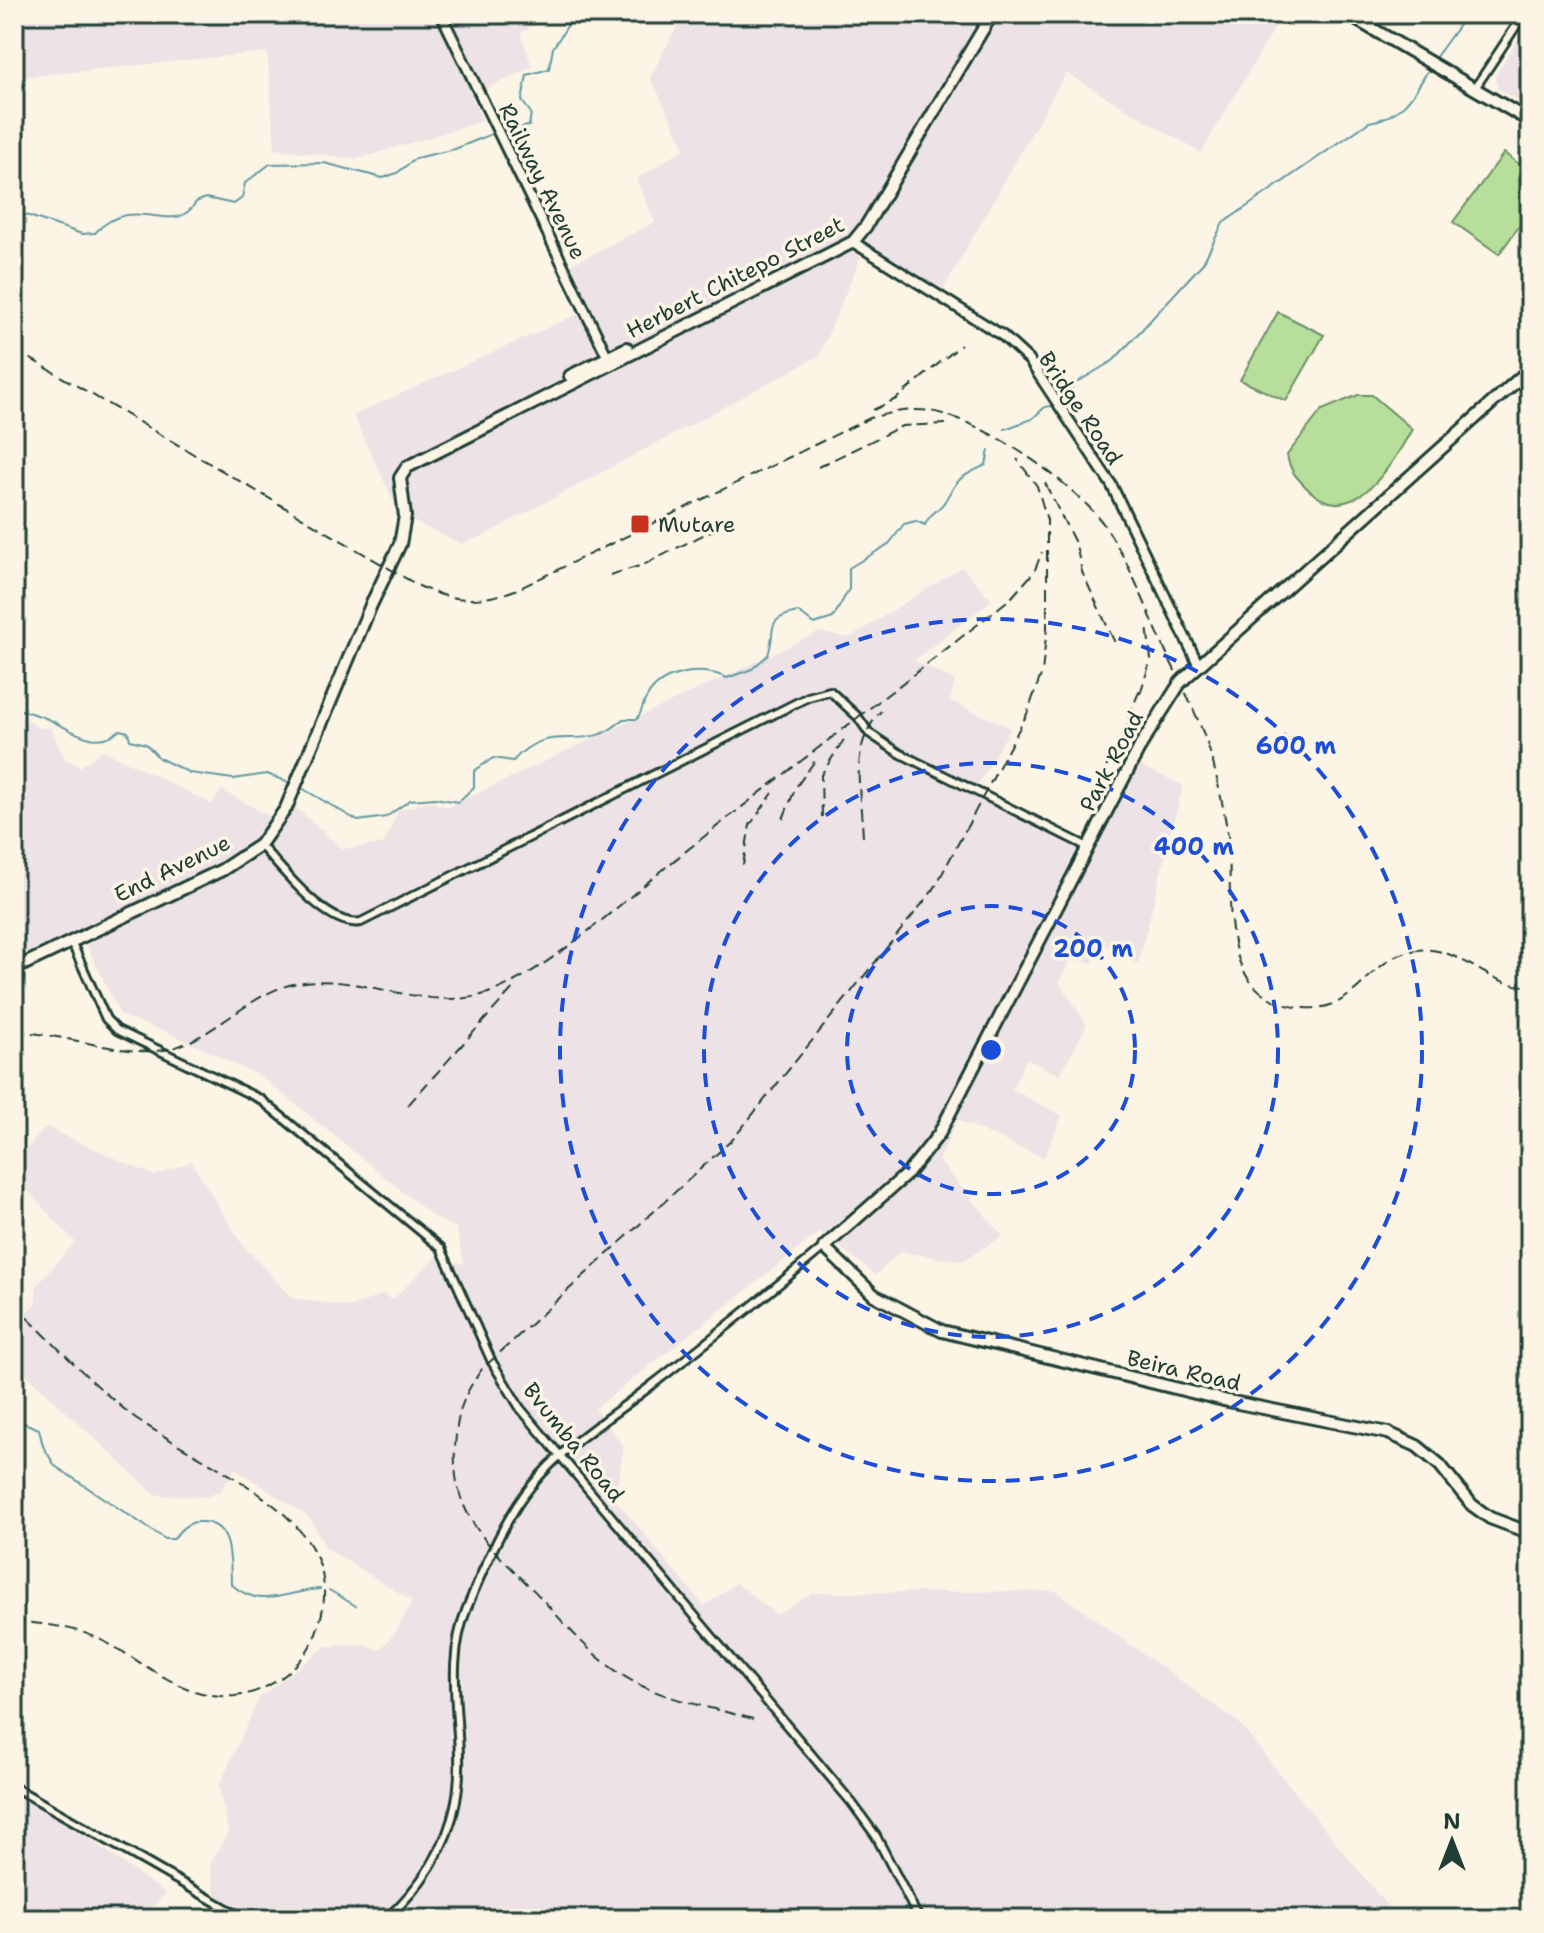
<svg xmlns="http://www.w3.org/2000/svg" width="1544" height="1933" viewBox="0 0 1544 1933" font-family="'Shantell Sans',sans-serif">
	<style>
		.built { fill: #ede3e6 }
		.green { fill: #b7de9a; stroke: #6b8e67; stroke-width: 2 }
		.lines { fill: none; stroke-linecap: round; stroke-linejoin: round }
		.stream { stroke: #6099a2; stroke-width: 2 }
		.minor-casing { stroke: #1f3d34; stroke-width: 12 }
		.major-casing { stroke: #1f3d34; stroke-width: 14 }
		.highway-casing { stroke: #1f3d34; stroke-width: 16 }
		.minor { stroke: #fcf5e5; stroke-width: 6 }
		.major { stroke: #fcf5e5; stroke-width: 8 }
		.highway { stroke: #fcf5e5; stroke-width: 10 }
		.rail { stroke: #1f3d34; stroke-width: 2; stroke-dasharray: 12 6; stroke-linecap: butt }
		.highway-bridge-casing { stroke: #1f3d34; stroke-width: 16; stroke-linecap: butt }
		.highway-bridge { stroke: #fcf5e5; stroke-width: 10 }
		.ring { fill: none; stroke: #1d4ed8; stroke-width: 4; stroke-dasharray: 14 10 }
		.poi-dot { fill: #c8321e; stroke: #fcf5e5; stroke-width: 3 }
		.labels { text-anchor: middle; stroke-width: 7; stroke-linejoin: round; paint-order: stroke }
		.street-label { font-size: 22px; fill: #1f3d34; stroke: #fcf5e5 }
		.poi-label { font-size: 22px; fill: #1f3d34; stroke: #fcf5e5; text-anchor: start }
		.centre { fill: #1d4ed8; stroke: #fcf5e5; stroke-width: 4 }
		.ring-label { font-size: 24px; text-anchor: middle; font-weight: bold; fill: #1d4ed8; stroke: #fcf5e5; stroke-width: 7; stroke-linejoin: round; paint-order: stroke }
	</style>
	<rect width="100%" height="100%" fill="#fcf5e5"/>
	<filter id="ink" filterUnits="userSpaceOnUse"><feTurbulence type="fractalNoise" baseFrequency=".0125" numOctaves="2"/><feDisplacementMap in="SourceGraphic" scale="16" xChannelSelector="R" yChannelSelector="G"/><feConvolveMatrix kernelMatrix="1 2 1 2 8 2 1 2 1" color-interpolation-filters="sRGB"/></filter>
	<g filter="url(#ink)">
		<path class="built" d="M14 14H551L521 33 532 67 471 96 483 121 358 159 275 149 267 52 14 78Z
			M684 14H1283L1201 153 1066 73 939 297 862 254 819 356 481 537 461 544 400 515 353 415 589 309 570 265 655 222 636 179 685 148 650 77Z
			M1530 20V107L1498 89 1495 76Z
			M962 567 992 600 914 661 955 680 950 701 1011 728 976 788 1090 846 1137 764 1183 785 1138 964 1103 943 1092 963 1071 959 1059 982 1087 1025 1060 1075 1026 1059 1012 1089 1062 1116 1044 1158 957 1120 939 1161 1003 1236 962 1261 900 1252 876 1275 820 1232 595 1409 624 1447 615 1499 704 1606 736 1583 777 1615 813 1593 1056 1591 1238 1722 1398 1919H187L218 1914 210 1864 228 1832 219 1786 259 1698 326 1646 364 1644 380 1650 397 1630 412 1601 326 1548 309 1517 235 1469 220 1492 205 1497 155 1495 14 1363V1323L35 1304 37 1285 75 1242 14 1176V1163L46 1127 155 1176 191 1161 242 1244 292 1298 351 1307 384 1294 392 1300 436 1257 464 1264 456 1228 435 1218 262 1077 169 1033 121 1016 83 938 14 967V712L39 728H51L64 758 80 767 103 750 212 804 222 790 280 822 293 805 342 849 384 844 398 811 427 801 448 807 819 632 849 638Z
			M14 1787 29 1794 166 1894 140 1919H14Z"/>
		<path class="green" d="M1504 153 1530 172V211L1499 254 1453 222Z
			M1278 312 1324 335 1286 401 1240 380Z
			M1358 395H1372L1412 429C1394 462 1353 532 1309 490 1297 478 1290 472 1287 455L1322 410Z"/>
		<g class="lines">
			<path class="stream" d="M1433 61 1467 14
				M500 131 529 126 531 113 522 101 527 75 549 69 553 48 575 14
				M14 216 23 214 82 234 95 233C135 190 174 240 196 202L206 198 234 204 242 198 245 183 270 164 324 163 383 178 397 173 416 158 455 149 494 133
				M1061 401 1076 383 1114 360 1203 263 1223 223 1369 122C1403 117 1414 94 1430 67
				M1005 429 1032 419 1045 407 1056 405
				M14 707C26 713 38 714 50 720 74 731 96 750 120 730L128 732 130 740 146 744 159 758 190 773 233 779 267 774 290 783
				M300 787 358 821 386 817 410 800 435 798 458 802 474 787V771L493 758 513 761C551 717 584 758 623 719H637C643 711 642 704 647 697 662 670 703 667 727 678L752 669 768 655C777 629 763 619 798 612L814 624 833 618 849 589V568L889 544 904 524 916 521 925 525C929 513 939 511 945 501 959 477 960 477 986 465L989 450
				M14 1419 39 1429 43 1446 55 1466 165 1539H174C179 1530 188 1522 198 1522 234 1520 230 1561 231 1584 261 1611 286 1591 320 1589
				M329 1590 356 1606"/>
			<defs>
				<path id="minor" d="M1475 88 1524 14
					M260 845C283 869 327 928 361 922L808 697 830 691 858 717 869 733 899 753 1088 847
					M71 941 106 1019 117 1030 260 1099 441 1248 492 1362 520 1408 852 1803 876 1836 919 1919
					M14 1787 245 1919
					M386 1919C420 1888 448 1847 456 1801 468 1738 440 1674 467 1608 482 1571 506 1516 532 1485 564 1445 608 1419 648 1388 708 1342 766 1295 824 1247"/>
				<path id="major" d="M441 14 610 362
					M853 242 1003 336 1029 360 1111 484 1199 666"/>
				<path id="highway" d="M1347 14 1530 121
					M570 376 627 348
					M1185 678 1530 369
					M1180 683 1142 743 939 1134 908 1173 824 1247 874 1295 942 1331 1228 1401 1388 1433 1417 1446 1440 1465 1472 1505 1490 1518 1530 1533
					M14 969 222 870 260 845 286 808 371 605 400 544 405 516 400 478 407 467 853 242 866 226 992 14"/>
			</defs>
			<use href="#minor" class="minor-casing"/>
			<use href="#major" class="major-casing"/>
			<use href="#highway" class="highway-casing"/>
			<use href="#minor" class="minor"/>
			<use href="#major" class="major"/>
			<use href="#highway" class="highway"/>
			<path class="rail" d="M14 349 419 586C454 603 483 603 520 588L870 418C889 413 910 408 930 411 984 420 1077 484 1107 529 1132 567 1148 613 1167 654 1185 692 1206 731 1215 771 1220 792 1225 815 1228 836 1234 885 1218 963 1265 995 1277 1003 1290 1007 1304 1008 1359 1012 1366 960 1412 951 1458 941 1486 988 1530 986
				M873 410 896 399 961 345
				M818 467 902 426 946 424
				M1045 483 1076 545 1082 572 1116 645
				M610 575 643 565 731 521
				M1140 694 1151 659 1147 625
				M1128 718 1142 685
				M1098 783 1135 711
				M822 817 821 775 847 735
				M783 819 796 787 817 758
				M863 837C861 792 848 747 881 711
				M743 865 750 825 773 793
				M14 1032C59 1032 123 1057 164 1050 212 1041 246 995 293 984 356 970 422 1013 485 994 543 977 631 894 681 855 790 768 902 685 1011 598L1034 572 1042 552
				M408 1105 515 986
				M14 1305C52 1341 88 1380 129 1413 205 1471 370 1518 312 1642 299 1670 266 1693 235 1696 180 1700 143 1659 97 1638 71 1626 42 1624 14 1621
				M753 1719C717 1709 677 1702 642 1686 601 1667 572 1632 542 1599 496 1550 451 1522 455 1448 457 1413 462 1397 482 1369L733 1139 934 889 1027 714 1042 672 1047 628V520L1037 486 1017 459"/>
			<defs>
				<path id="highway-bridge" d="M1180 683 1185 678"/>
			</defs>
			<use href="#highway-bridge" class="highway-bridge-casing"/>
			<use href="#highway-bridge" class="highway-bridge"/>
		</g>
	</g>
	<g class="ring">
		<circle cx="991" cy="1050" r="144"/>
		<circle cx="991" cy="1050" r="287"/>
		<circle cx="991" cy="1050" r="431"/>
	</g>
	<rect class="poi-dot" x="630" y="514" width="20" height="20" rx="4"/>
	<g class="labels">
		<g class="street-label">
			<text transform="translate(543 181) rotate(64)" y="8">Railway Avenue</text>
			<text transform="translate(735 277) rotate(-27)" y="8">Herbert Chitepo Street</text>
			<text transform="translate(1081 408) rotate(56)" y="8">Bridge Road</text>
			<text transform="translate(1111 761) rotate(-62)" y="8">Park Road</text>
			<text transform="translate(172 868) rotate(-26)" y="8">End Avenue</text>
			<text transform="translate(1184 1370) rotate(13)" y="8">Beira Road</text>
			<text transform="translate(574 1442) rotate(51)" y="8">Bvumba Road</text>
		</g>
		<g class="poi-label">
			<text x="658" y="532">Mutare</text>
		</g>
	</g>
	<circle cx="991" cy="1050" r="12" class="centre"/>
	<g class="ring-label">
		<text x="1296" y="754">600 m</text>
		<text x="1194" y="855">400 m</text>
		<text x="1093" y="957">200 m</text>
	</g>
	<rect width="1544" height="1933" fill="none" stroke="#fcf5e5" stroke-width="48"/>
	<rect x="24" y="24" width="1496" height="1885" fill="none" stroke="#1f3d34" stroke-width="3" filter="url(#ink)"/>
	<g transform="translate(1452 1841)" stroke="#fcf5e5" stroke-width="6" paint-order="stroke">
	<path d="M0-6L14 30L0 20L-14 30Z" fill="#1f3d34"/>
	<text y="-12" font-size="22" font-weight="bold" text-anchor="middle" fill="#1f3d34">N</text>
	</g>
</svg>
